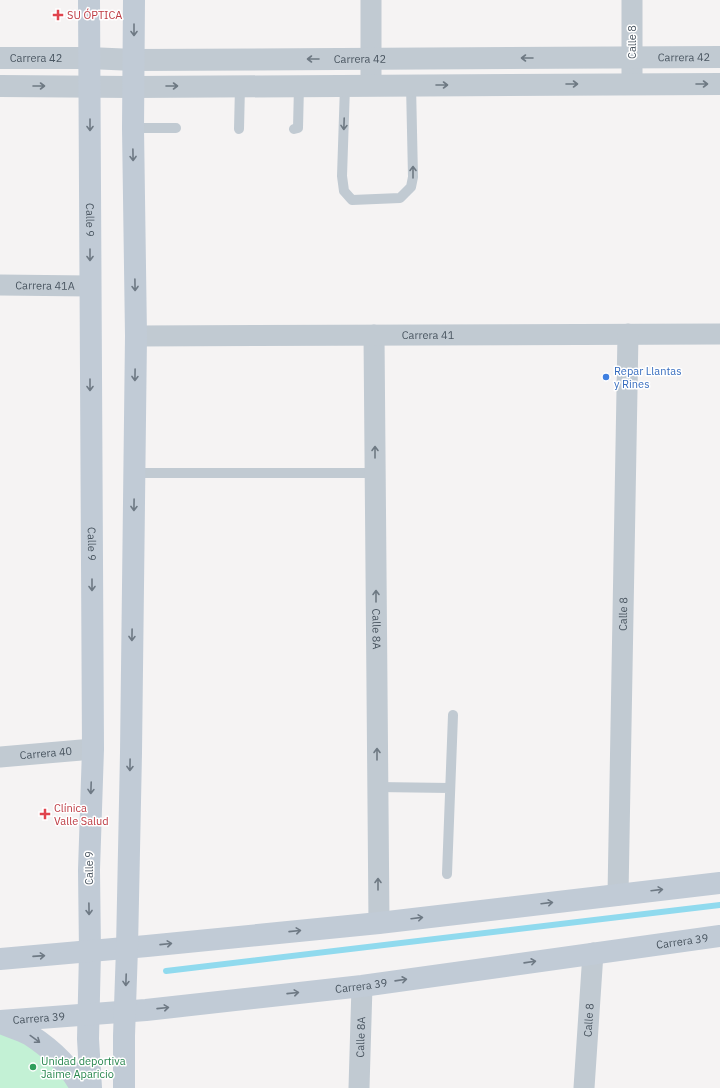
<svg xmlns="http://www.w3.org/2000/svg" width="720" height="1088" viewBox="0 0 720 1088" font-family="'IBM Plex Sans',sans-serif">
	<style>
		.green { fill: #c3f1d5 }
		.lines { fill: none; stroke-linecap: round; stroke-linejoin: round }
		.stream { stroke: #90daee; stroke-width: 6 }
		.service { stroke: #c1cad2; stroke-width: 10 }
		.minor { stroke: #c1cad2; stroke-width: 21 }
		.tertiary { stroke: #c1cad2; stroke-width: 22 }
		.secondary { stroke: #c1cbd6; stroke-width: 22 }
		.oneway { stroke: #6e7984 }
		.oneway2 { stroke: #6e7983 }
		.health-dot { fill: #e0444e; stroke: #fff; stroke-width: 1.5 }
		.shop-dot { fill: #3f7fe0; stroke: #fff; stroke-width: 1.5 }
		.leisure-dot { fill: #2e9e5b; stroke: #fff; stroke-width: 1.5 }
		.labels { text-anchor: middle; stroke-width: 3; stroke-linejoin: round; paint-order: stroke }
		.health-label { font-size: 11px; fill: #be3a42; stroke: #fff; text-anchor: start }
		.street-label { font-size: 11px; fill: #4a5661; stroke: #fff }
		.shop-label { font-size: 11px; fill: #366cbe; stroke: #fff; text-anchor: start }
		.leisure-label { font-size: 11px; fill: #27864d; stroke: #fff; text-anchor: start }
	</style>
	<rect width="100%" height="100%" fill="#f5f3f3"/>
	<path class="green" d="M0 1022 81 1088H0Z"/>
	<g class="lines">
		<path class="stream" d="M166 971 720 905"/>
		<path class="service" d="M345 86 342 176 344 191 352 200 400 198 411 187 413 177 411 85
			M133 128H176
			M239 129 240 86
			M294 129 298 128 299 86
			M134 473H375
			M377 787 450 788
			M447 874 453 715"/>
		<g class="minor">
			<path d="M371 0V85"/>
			<path d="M632 84V0"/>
			<path id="s1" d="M0 285 90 286"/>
			<path id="s2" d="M374 335 379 923"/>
			<path id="s3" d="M136 336 720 334"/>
			<path id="s4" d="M0 757 93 749"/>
			<path id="s5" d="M618 895 628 334"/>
			<path id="s6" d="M359 1088 362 986"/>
			<path id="s7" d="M584 1088 593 953"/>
		</g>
		<g class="tertiary">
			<path id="s8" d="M0 58H89L134 60 720 57"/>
			<path d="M0 86 133 87 720 84"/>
		</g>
		<g class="secondary">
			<path id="s9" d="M89 0 93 749 89 870 90 952 88 1039 91 1088"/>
			<path d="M0 959 147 946 379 923 720 883"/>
			<path id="s10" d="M0 1021 146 1010 362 986 720 936"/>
			<path d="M1 1023C10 1027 21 1030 30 1035 50 1048 70 1066 81 1088"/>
			<path d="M124 1088V1036L127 948 131 753 136 336 133 128 134 0"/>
		</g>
	</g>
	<defs><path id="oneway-shaft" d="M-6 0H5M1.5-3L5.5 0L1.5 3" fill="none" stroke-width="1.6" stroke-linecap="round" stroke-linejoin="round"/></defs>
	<g class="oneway">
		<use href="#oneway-shaft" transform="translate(134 30) rotate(90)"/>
		<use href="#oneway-shaft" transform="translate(90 125) rotate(90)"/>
		<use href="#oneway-shaft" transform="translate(133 155) rotate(89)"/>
		<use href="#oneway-shaft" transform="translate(90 255) rotate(90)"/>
		<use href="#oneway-shaft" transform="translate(135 285) rotate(89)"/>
		<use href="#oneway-shaft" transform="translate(135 375) rotate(91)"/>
		<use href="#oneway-shaft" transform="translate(90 385) rotate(90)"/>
		<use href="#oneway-shaft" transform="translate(134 505) rotate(91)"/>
		<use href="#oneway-shaft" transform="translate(92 585) rotate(90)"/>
		<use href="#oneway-shaft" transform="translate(132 635) rotate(91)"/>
		<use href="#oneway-shaft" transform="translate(130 765) rotate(91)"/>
		<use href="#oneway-shaft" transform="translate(91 788) rotate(92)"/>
		<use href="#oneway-shaft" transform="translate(657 890) rotate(-7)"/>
		<use href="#oneway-shaft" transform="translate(547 903) rotate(-7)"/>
		<use href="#oneway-shaft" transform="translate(89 909) rotate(89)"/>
		<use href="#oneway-shaft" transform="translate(417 918) rotate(-7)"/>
		<use href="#oneway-shaft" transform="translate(295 931) rotate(-6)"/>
		<use href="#oneway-shaft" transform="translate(166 944) rotate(-6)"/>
		<use href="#oneway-shaft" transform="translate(39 956) rotate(-4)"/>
		<use href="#oneway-shaft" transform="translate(530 962) rotate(-8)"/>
		<use href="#oneway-shaft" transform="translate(126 980) rotate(92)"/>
		<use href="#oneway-shaft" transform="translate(401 980) rotate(-8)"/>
		<use href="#oneway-shaft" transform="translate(293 993) rotate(-6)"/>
		<use href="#oneway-shaft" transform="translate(163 1008) rotate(-6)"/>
		<use href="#oneway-shaft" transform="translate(35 1039) rotate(36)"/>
	</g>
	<g class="oneway2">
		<use href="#oneway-shaft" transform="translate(527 58) rotate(180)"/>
		<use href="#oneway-shaft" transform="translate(313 59) rotate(180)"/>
		<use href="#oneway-shaft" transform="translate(572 84)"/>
		<use href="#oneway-shaft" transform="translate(702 84)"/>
		<use href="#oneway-shaft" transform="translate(442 85)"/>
		<use href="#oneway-shaft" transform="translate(39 86)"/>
		<use href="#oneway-shaft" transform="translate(172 86)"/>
		<use href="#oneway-shaft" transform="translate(344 124) rotate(92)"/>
		<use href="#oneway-shaft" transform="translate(413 172) rotate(-90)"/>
		<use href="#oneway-shaft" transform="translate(375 452) rotate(-90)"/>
		<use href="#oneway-shaft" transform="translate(376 596) rotate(-90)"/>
		<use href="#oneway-shaft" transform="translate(377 754) rotate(-90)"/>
		<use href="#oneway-shaft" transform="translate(378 884) rotate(-90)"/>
	</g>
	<g class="health-dot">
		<path d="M56 9h4v4h4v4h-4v4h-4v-4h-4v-4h4z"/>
		<path d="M43 808h4v4h4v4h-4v4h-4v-4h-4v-4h4z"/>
	</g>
	<circle class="shop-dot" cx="606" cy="377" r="4"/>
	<circle class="leisure-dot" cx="33" cy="1067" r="4"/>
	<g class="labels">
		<g class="health-label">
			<text x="67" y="19">SU ÓPTICA</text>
			<text x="54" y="812">Clínica<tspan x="54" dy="13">Valle Salud</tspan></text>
		</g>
		<g class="street-label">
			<text transform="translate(632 42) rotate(-90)" y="4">Calle 8</text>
			<text dy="4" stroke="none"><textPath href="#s8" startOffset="684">Carrera 42</textPath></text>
			<text dy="4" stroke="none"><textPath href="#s8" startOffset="36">Carrera 42</textPath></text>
			<text dy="4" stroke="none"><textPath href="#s8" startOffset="360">Carrera 42</textPath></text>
			<text dy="4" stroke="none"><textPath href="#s9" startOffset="220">Calle 9</textPath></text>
			<text dy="4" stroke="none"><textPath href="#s1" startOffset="45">Carrera 41A</textPath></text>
			<text dy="4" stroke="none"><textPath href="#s3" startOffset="292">Carrera 41</textPath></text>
			<text dy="4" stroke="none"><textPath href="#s9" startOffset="544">Calle 9</textPath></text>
			<text dy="4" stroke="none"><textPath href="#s5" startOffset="281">Calle 8</textPath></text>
			<text dy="4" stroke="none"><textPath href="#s2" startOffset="294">Calle 8A</textPath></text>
			<text dy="4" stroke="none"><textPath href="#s4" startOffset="46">Carrera 40</textPath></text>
			<text transform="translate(89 868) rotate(-90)" y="4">Calle 9</text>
			<text dy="4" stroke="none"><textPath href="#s10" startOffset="687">Carrera 39</textPath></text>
			<text dy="4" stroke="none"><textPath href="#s10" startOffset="363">Carrera 39</textPath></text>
			<text dy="4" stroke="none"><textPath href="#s10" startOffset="39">Carrera 39</textPath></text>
			<text dy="4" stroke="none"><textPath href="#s7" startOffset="68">Calle 8</textPath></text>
			<text dy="4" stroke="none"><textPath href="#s6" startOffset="51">Calle 8A</textPath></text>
		</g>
		<g class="shop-label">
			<text x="614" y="375">Repar Llantas<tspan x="614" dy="13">y Rines</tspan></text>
		</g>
		<g class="leisure-label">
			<text x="41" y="1065">Unidad deportiva<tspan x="41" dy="13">Jaime Aparicio</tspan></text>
		</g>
	</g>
</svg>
